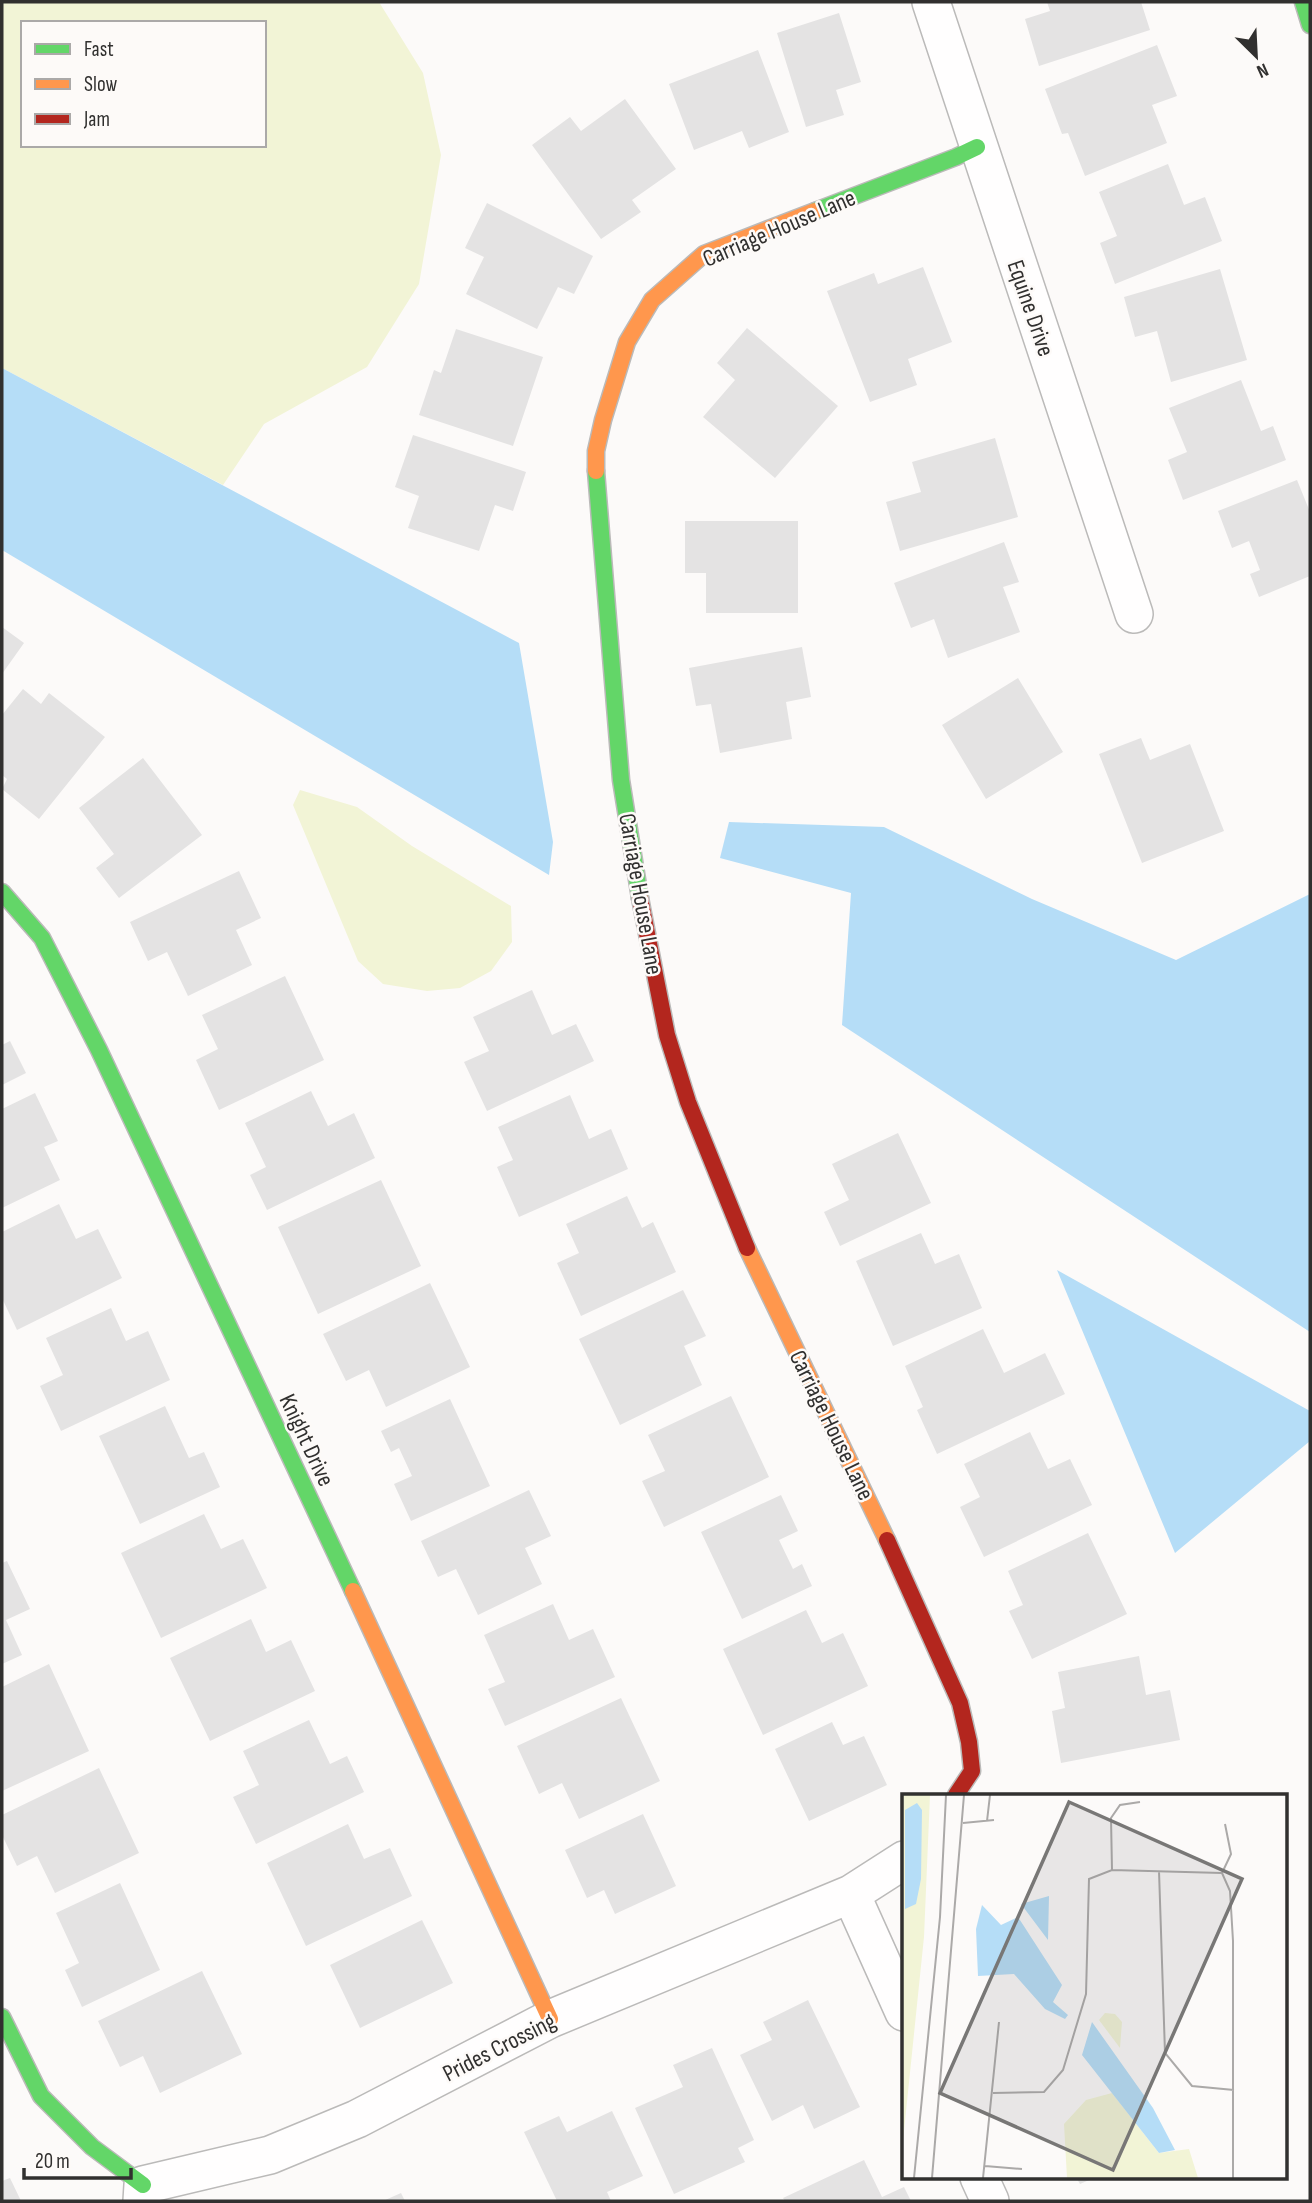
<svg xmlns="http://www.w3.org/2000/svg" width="1312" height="2203" viewBox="0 0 1312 2203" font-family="'Sofia Sans Condensed',sans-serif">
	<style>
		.green { fill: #f2f4d6; fill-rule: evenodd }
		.water { fill: #b5ddf7 }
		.building { fill: #e4e3e3 }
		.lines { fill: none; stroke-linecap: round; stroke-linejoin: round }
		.street-casing { stroke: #bbbab9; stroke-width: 40 }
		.fast-casing { stroke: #bbbab9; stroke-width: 19 }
		.slow-casing { stroke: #bbbab9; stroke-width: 19 }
		.jam-casing { stroke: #bbbab9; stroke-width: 19 }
		.street { stroke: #fffefe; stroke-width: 37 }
		.fast { stroke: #63d668; stroke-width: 16 }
		.slow { stroke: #ff974d; stroke-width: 16 }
		.jam { stroke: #b3261e; stroke-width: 16 }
		.labels { text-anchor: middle; stroke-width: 5; stroke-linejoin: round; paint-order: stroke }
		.street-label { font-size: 24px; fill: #31302f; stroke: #fdfaf8 }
		.inset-road { fill: none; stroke: #aba9a8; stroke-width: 2 }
		.view { fill: #787776; fill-opacity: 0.15; stroke: #787776; stroke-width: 3.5 }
		.inset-edge { fill: none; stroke: #31302f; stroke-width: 3.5 }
	</style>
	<rect width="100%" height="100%" fill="#fcfaf9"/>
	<path class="green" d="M2 2H379L423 73 441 155 419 284 367 367 264 424 223 485 2 368ZM23 23H264V145H23Z
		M300 790 357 807 412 846 511 906 512 942 491 971 460 988 427 991 383 984 358 961 293 805Z"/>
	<path class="water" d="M2 368 519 643 553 842 549 875 2 550Z
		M729 822 884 827 1032 899 1176 960 1310 894V1332L842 1025 851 893 720 858Z
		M1057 1270 1310 1411V1441L1175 1553Z"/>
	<path class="building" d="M1047 2H1141L1150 30 1039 66 1025 19 1050 11Z
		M839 13 861 82 836 90 844 115 806 127 777 33Z
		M1157 45 1177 96 1152 105 1167 143 1085 176 1068 133 1062 134 1045 89Z
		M758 50 789 132 749 148 742 131 694 150 669 84Z
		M625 99 676 169 632 200 641 212 601 239 532 145 570 117 581 131Z
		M1168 164 1184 205 1205 197 1222 241 1115 284 1100 243 1117 236 1099 192Z
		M487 203 593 256 574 294 558 287 537 329 466 294 484 257 465 248Z
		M923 267 952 342 908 359 917 385 870 402 827 291 874 273 878 284Z
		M1220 269 1247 360 1171 382 1157 331 1135 337 1124 297Z
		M747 328 838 406 775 478 703 417 735 380 717 363Z
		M456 329 543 357 513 446 419 415 434 370 441 373Z
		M1241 380 1261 431 1273 426 1286 460 1183 500 1168 460 1187 452 1169 408Z
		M413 435 526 472 513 511 495 505 479 551 408 528 419 496 395 487Z
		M995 438 1018 517 900 551 886 502 921 492 912 462Z
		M1297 480 1310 512V576L1259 597 1250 574 1260 570 1249 541 1232 548 1218 511Z
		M685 521H798V613H706V573H685Z
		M1004 542 1019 582 1003 587 1020 632 948 658 934 619 911 628 894 583Z
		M2 627 24 643 2 674Z
		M802 647 811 697 786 702 792 739 720 753 711 704 696 706 689 668Z
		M1018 678 1063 752 986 799 942 725Z
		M23 689 41 704 49 693 105 737 39 819 2 789 7 779 2 775V715Z
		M1141 738 1150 760 1190 744 1224 831 1142 863 1099 754Z
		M143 758 202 835 119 898 96 868 114 854 79 808Z
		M239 871 261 918 236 930 252 965 188 996 167 952 148 961 130 922Z
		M285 976 324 1060 219 1110 196 1060 218 1049 202 1015Z
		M532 990 552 1035 576 1024 594 1061 487 1111 464 1062 489 1051 473 1017Z
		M10 1041 26 1073 2 1085V1045Z
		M311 1091 328 1126 354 1113 375 1158 267 1210 250 1175 266 1167 245 1123Z
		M35 1093 58 1141 44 1147 60 1180 2 1208V1109Z
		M570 1095 589 1139 611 1129 628 1169 519 1217 497 1167 513 1160 498 1127Z
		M898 1133 931 1203 840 1246 824 1212 849 1200 832 1164Z
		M381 1180 421 1266 318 1314 278 1227Z
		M627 1196 642 1228 653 1222 676 1272 581 1316 557 1263 579 1253 566 1224Z
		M59 1204 76 1239 98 1229 122 1278 17 1330 2 1298V1232Z
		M921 1233 935 1264 959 1254 982 1308 893 1346 856 1261Z
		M430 1283 470 1367 386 1407 369 1370 346 1381 323 1334Z
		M683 1290 706 1336 684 1346 702 1385 620 1425 579 1339Z
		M111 1308 126 1341 148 1331 170 1380 61 1431 40 1386 63 1375 46 1338Z
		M983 1329 1004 1373 1045 1353 1065 1394 937 1454 917 1410 923 1407 905 1366Z
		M731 1396 769 1477 664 1527 642 1481 665 1471 648 1435Z
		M450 1399 490 1486 411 1521 394 1484 412 1476 399 1448 391 1452 381 1431Z
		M165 1406 189 1458 204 1452 220 1487 140 1524 99 1436Z
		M1030 1432 1048 1469 1070 1459 1092 1505 984 1557 960 1507 980 1497 964 1464Z
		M529 1490 551 1536 525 1548 542 1584 478 1615 456 1569 438 1577 421 1541Z
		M781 1495 798 1531 779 1540 793 1569 802 1564 812 1586 742 1619 701 1532Z
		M204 1514 221 1549 243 1539 267 1588 161 1638 121 1553Z
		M1088 1533 1127 1614 1032 1659 1009 1611 1023 1605 1008 1571Z
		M7 1561 30 1609 6 1620 22 1655 2 1664V1563Z
		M553 1604 569 1640 593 1629 615 1677 505 1726 488 1689 505 1682 484 1635Z
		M806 1610 822 1643 843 1633 868 1686 763 1735 723 1649Z
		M251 1619 266 1652 291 1640 315 1691 210 1741 170 1658Z
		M1139 1656 1146 1695 1170 1690 1180 1740 1061 1763 1052 1711 1065 1708 1058 1672Z
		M49 1664 89 1751 2 1791V1687Z
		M621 1698 660 1781 579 1819 562 1783 539 1794 517 1746Z
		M309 1720 330 1764 347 1756 364 1792 256 1844 233 1797 259 1785 243 1751Z
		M832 1722 843 1745 864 1736 887 1785 809 1821 775 1749Z
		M99 1768 139 1853 55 1893 37 1856 17 1866 2 1835V1815Z
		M643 1814 676 1886 615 1914 604 1890 587 1898 565 1850Z
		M348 1824 364 1859 390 1848 412 1896 306 1946 267 1863Z
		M120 1883 160 1970 82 2007 65 1970 79 1963 56 1913Z
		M422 1920 453 1983 360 2028 330 1965Z
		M202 1971 242 2054 160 2093 143 2056 120 2067 98 2021Z
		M808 2000 860 2107 814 2129 803 2105 772 2121 740 2055 772 2040 763 2022Z
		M712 2048 754 2140 738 2148 745 2162 674 2194 635 2108 683 2087 673 2065Z
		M612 2111 643 2176 607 2192 611 2201H557L524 2132 559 2116 567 2132Z
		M864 2160 882 2197 904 2187 911 2201H785L783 2198Z
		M1076 2177H1096L1080 2184Z
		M10 2178 21 2201H2V2181Z
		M401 2193 405 2201H383Z"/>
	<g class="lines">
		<defs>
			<path id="street" d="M931 2 1134 614
				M851 1894 904 2012
				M979 2177 990 2201
				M142 2201 143 2185 270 2155 357 2119 550 2019 851 1894 904 1860"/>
			<path id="fast" d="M1303 2 1310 25
				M815 211 956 157 977 147
				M596 471 621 780 640 898
				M2 892 42 938 99 1050 353 1591
				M2 2017 41 2096 92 2147 143 2185"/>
			<path id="slow" d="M596 471V451L603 420 627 342 652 300 704 254 815 211
				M747 1248 887 1540
				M353 1591 550 2019"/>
			<path id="jam" d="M640 898 667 1035 688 1102 747 1248
				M887 1540 960 1703 969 1742 972 1771 956 1795"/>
		</defs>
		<use href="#street" class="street-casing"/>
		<use href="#fast" class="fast-casing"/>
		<use href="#slow" class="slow-casing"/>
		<use href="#jam" class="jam-casing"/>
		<use href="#street" class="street"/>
		<use href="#fast" class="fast"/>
		<use href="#slow" class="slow"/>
		<use href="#jam" class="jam"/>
	</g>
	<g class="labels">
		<g class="street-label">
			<text transform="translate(779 228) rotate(-23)" y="8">Carriage House Lane</text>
			<text transform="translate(1031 308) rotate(71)" y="8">Equine Drive</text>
			<text transform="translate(641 894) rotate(80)" y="8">Carriage House Lane</text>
			<text transform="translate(832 1425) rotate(64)" y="8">Carriage House Lane</text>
			<text transform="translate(307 1440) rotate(65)" y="8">Knight Drive</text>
			<text transform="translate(499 2047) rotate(-27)" y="8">Prides Crossing</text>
		</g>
	</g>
	<g transform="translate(902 1794)">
		<rect width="385" height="385" fill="#fcfaf9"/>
		<path d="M0 1H28L22 143 0 356ZM203 219 213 220 220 228 218 254 197 226ZM210 299 257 359 287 355 296 384H165L162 330 184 306Z" fill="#f2f4d6"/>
		<path d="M15 9 20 16 19 85 14 110 3 115V16ZM147 102 146 146 119 110ZM80 111 99 131 116 123 160 191 151 208 166 221 163 225 143 215 112 180 76 182 74 135ZM190 228 251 314 273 356 257 359 180 261Z" fill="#b5ddf7"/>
		<path class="inset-road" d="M85 27 88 1M61 29 92 26M210 76 209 24 218 11 238 8M257 77 263 259 290 292 332 296M320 79 328 97 331 147V384M320 79 329 60 323 30M91 299 142 298 161 276 184 200 187 85 210 76 320 79M83 372 120 375M12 384 38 123 44 1M30 384 62 1M81 384 97 228"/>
		<path class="view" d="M167 8 340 85 211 376 38 299Z"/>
		<rect width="385" height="385" class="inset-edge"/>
	</g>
	<rect width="1312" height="2203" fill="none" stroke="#31302f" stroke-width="7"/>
	<rect x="21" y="21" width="245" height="126" fill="#fdfaf8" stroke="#aba9a8" stroke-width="2"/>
	<rect x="35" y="44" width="35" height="10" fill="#63d668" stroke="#aba9a8" stroke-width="2"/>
	<text x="84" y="56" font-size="21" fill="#31302f">Fast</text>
	<rect x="35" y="79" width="35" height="10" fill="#ff974d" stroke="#aba9a8" stroke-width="2"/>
	<text x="84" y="91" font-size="21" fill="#31302f">Slow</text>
	<rect x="35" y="114" width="35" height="10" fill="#b3261e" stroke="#aba9a8" stroke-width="2"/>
	<text x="84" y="126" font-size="21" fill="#31302f">Jam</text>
	<g transform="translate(1256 56) rotate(156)" stroke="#fdfaf8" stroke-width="5" paint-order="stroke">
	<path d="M0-5L12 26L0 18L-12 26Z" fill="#31302f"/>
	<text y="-10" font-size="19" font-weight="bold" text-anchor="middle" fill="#31302f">N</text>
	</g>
	<path d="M24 2168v10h107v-10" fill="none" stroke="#31302f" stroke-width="3.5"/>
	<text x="35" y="2168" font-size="21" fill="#31302f" stroke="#fdfaf8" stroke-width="5" paint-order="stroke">20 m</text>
</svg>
